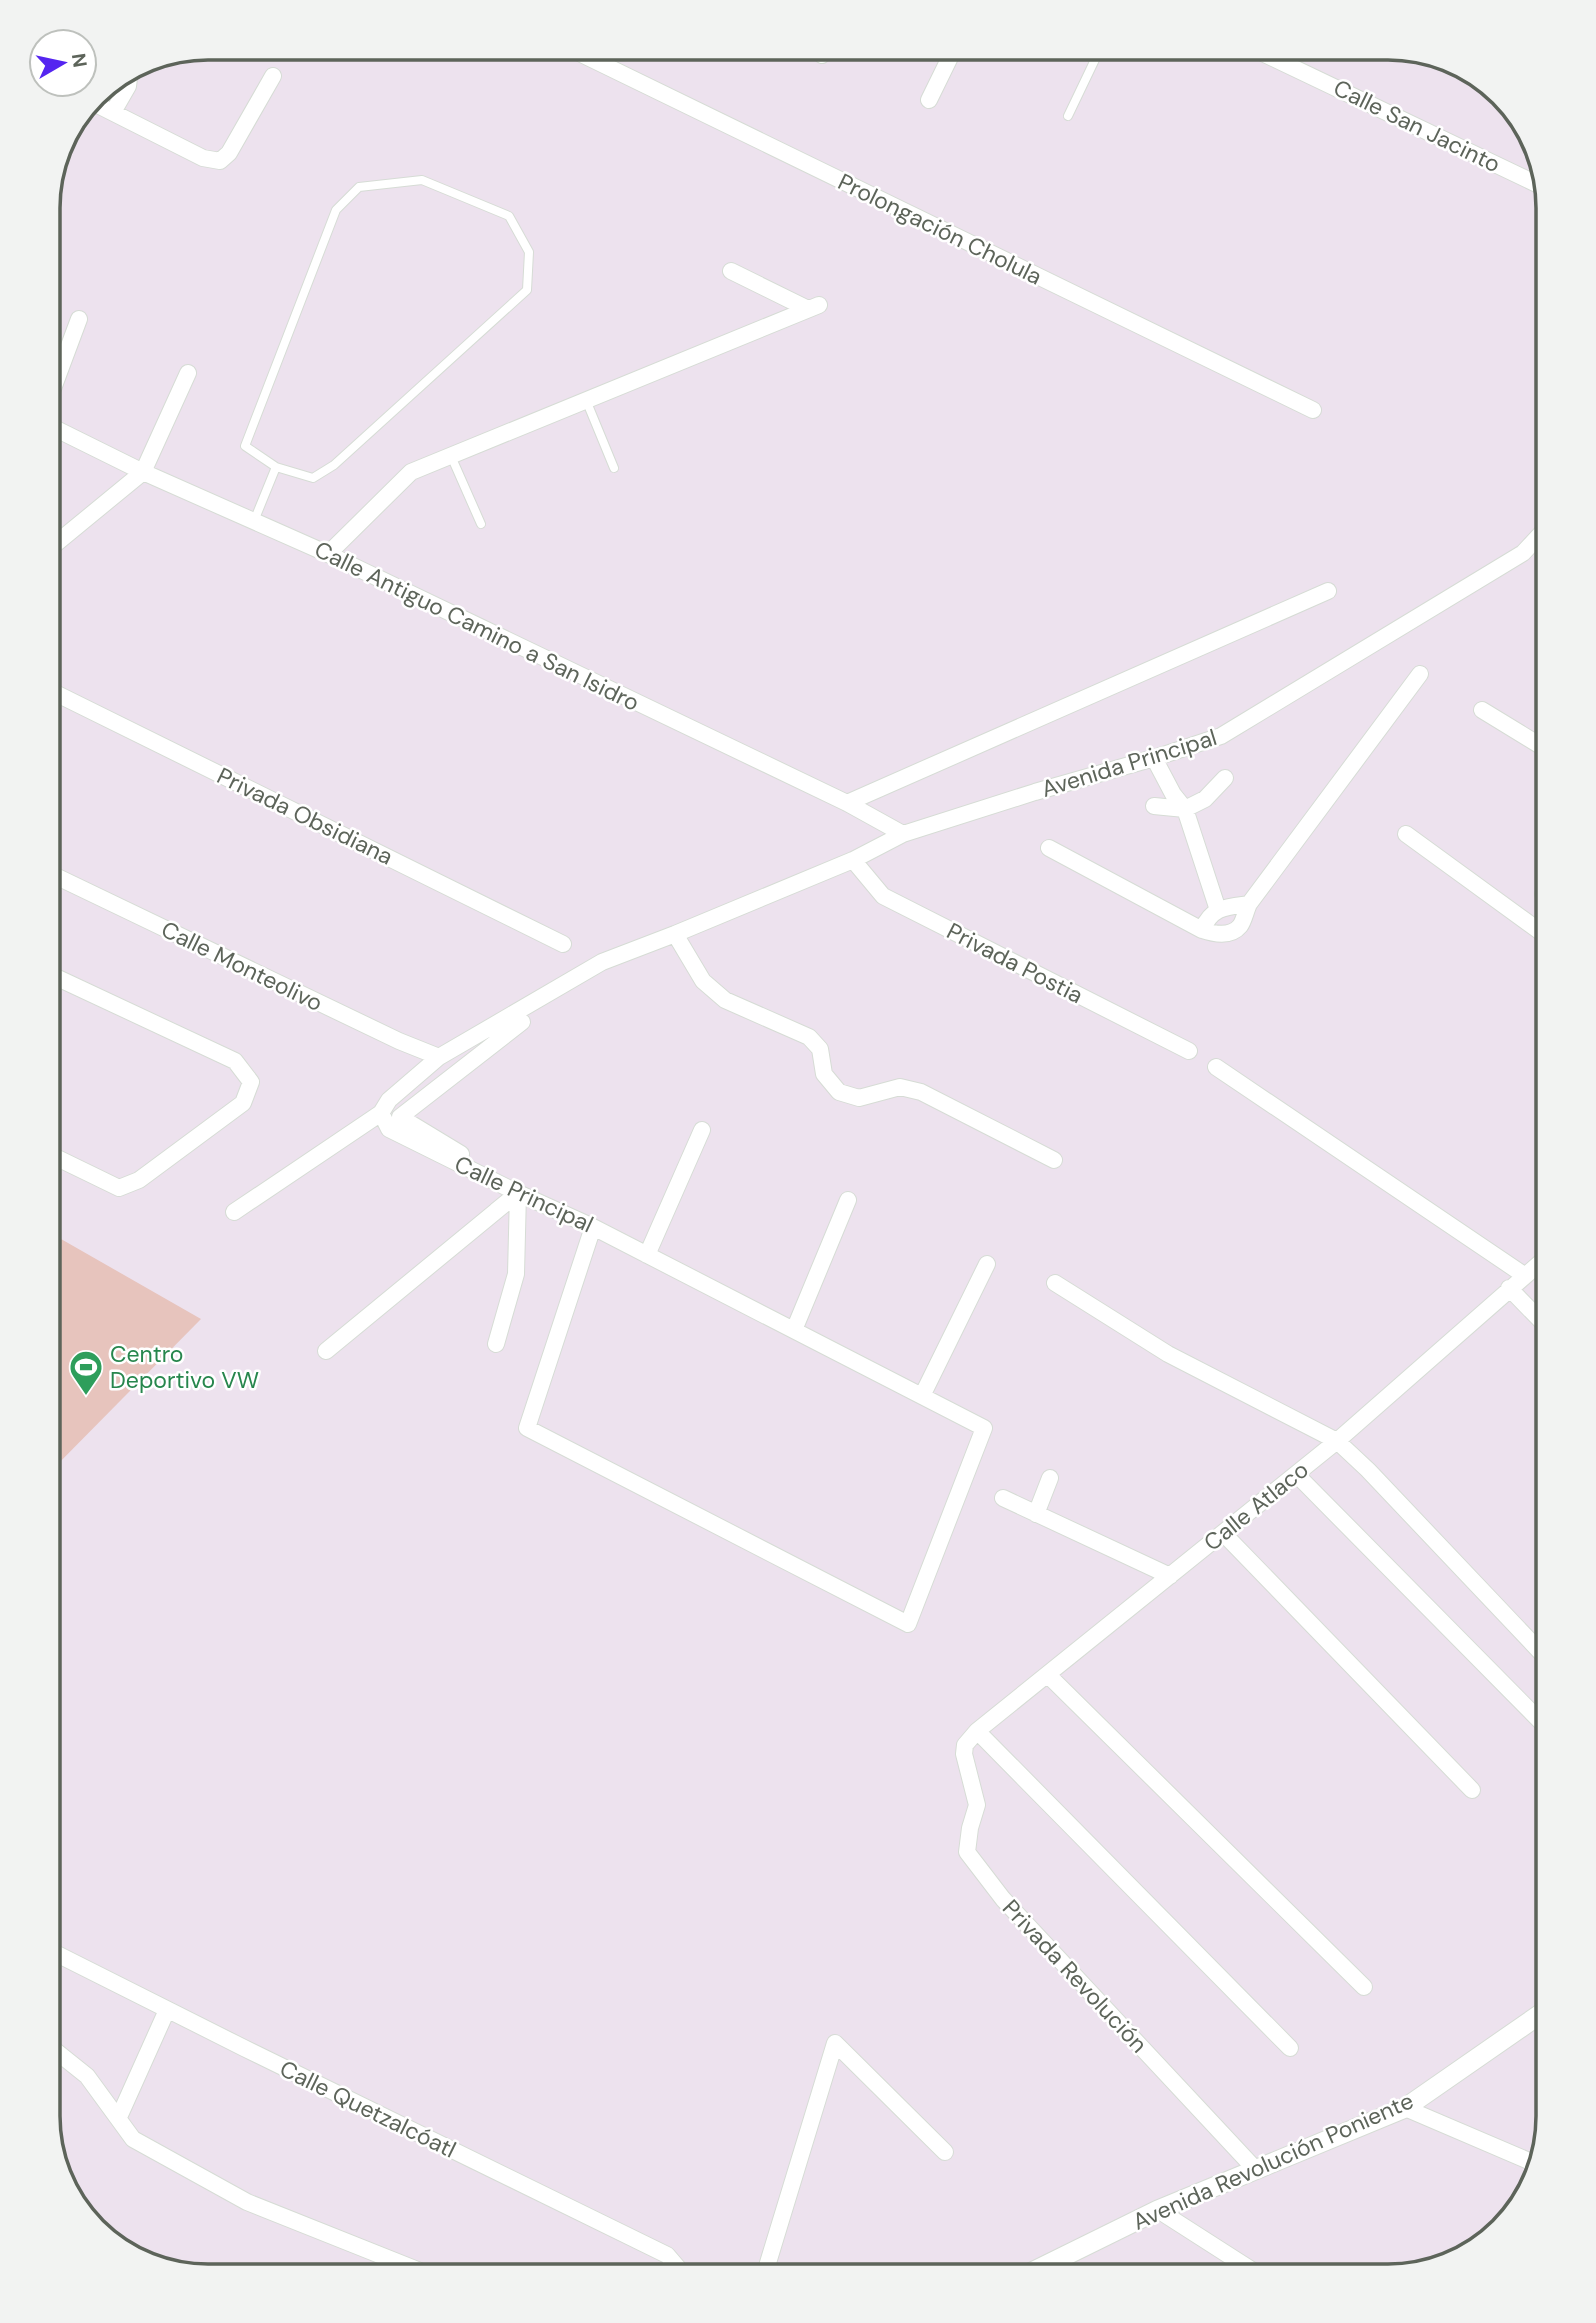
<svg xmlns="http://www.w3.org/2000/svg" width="1596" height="2323" viewBox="0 0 1596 2323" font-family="'DM Sans',sans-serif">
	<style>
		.garden { fill: #e7c4bd }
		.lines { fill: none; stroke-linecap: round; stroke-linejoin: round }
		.service-casing { stroke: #d6dcd5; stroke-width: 10 }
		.minor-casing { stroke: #d6dcd5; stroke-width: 18 }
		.tertiary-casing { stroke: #d6dcd5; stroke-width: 21 }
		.service { stroke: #fff; stroke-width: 8 }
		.minor { stroke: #fff; stroke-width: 16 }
		.tertiary { stroke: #fff; stroke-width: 19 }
		.labels { text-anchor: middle; stroke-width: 5; stroke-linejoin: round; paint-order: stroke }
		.street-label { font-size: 23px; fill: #5d645a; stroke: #fff }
		.leisure-label { font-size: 23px; fill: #27864d; stroke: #fff; text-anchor: start }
		.rim { fill: none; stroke: #5d645a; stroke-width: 3.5 }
	</style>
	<rect width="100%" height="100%" fill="#ede2ee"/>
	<path class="garden" d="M47 1231 201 1319 47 1475Z"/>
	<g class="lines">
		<defs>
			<path id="service" d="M1068 116 1101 47
				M422 180 509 216 529 252 527 290 334 465 313 478 276 467 245 446 336 210 359 187Z
				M586 400 614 468
				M451 456 481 524
				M254 521 276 467"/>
			<path id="minor" d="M567 47 1313 410
				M1252 48 1543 187
				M822 55 825 47
				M929 100 955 47
				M90 101 203 158 220 161 229 153 273 76
				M113 112 128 86 130 70
				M731 271 808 309
				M48 402 79 319
				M48 425 143 472 328 554 847 803 903 834
				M48 550 143 472 188 373
				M328 554 411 472 819 305
				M47 689 563 944
				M1482 710 1549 751
				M1154 758 1173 794 1185 809 1218 910
				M847 803 1328 591
				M1154 806 1185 809 1205 799 1225 778
				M1406 834 1549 938
				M1049 848 1202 930
				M853 860 883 896 1189 1051
				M47 872 399 1041 439 1057
				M1543 894 1549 898
				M1249 904 1420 674
				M1249 904C1246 910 1244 921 1240 926 1231 937 1214 934 1202 930 1212 907 1225 907 1249 904Z
				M675 934 703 981 725 1000 809 1037 820 1049 824 1074 839 1092 859 1098 900 1087 921 1092 1054 1160
				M1216 1067 1524 1275
				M381 1113 389 1129 518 1193 593 1227 984 1428 908 1624 527 1428 593 1227
				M47 1153 119 1188 139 1180 243 1103 251 1082 235 1061 47 973
				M461 1154 400 1117 522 1022
				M234 1212 381 1113 389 1100 439 1057 602 962 675 934 853 860 903 834 1035 792 1154 758 1221 736 1523 553 1549 525
				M647 1255 702 1130
				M1055 1283 1168 1354 1337 1441 1368 1470 1549 1661
				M1509 1288 1549 1329
				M794 1330 848 1200
				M496 1344 516 1274 518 1193
				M326 1351 518 1193 496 1211
				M922 1396 987 1264
				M1296 1474 1549 1730
				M1003 1498 1170 1576
				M1036 1514 1050 1478
				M1223 1533 1472 1790
				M1048 1675 1364 1987
				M977 1731 1290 2048
				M47 1949 244 2048 667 2255 679 2269V2276
				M47 2044 87 2076 133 2139 247 2202 430 2275
				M1405 2108 1536 2164
				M119 2117 167 2010
				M1256 2170 1003 1899 967 1852 970 1828 977 1805 964 1754 965 1745 977 1731 1337 1441 1549 1255
				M1158 2210 1261 2276
				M764 2276 835 2043 945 2152"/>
			<path id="tertiary" d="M1024 2276 1158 2210 1405 2108 1549 2008"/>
		</defs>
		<use href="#service" class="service-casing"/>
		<use href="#minor" class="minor-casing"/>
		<use href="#tertiary" class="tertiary-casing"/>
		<use href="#service" class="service"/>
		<use href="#minor" class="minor"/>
		<use href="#tertiary" class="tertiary"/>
	</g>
	<defs>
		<symbol id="stadium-pin" viewBox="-11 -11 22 30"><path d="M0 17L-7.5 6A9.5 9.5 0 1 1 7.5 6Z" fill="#2e9e5b" stroke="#fff"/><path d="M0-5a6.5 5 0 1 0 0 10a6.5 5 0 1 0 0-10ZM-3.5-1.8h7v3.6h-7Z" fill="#fff"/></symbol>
	</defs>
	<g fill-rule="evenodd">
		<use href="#stadium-pin" x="67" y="1348" width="38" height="52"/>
	</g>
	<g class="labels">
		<g class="street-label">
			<text transform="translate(1417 126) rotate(26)" y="8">Calle San Jacinto</text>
			<text transform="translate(940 229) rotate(26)" y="8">Prolongación Cholula</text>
			<text transform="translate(477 626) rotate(26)" y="8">Calle Antiguo Camino a San Isidro</text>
			<text transform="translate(1129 763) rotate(-17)" y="8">Avenida Principal</text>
			<text transform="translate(305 816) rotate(26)" y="8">Privada Obsidiana</text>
			<text transform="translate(1015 963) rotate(27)" y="8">Privada Postia</text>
			<text transform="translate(242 966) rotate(26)" y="8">Calle Monteolivo</text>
			<text transform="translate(524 1194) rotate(25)" y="8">Calle Principal</text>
			<text transform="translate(1256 1506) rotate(-39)" y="8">Calle Atlaco</text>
			<text transform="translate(1075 1976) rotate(47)" y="8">Privada Revolución</text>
			<text transform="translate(368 2109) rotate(26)" y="8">Calle Quetzalcóatl</text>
			<text transform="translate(1273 2161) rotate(-24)" y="8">Avenida Revolución Poniente</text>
		</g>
		<g class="leisure-label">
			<text x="110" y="1362">Centro<tspan x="110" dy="26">Deportivo VW</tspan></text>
		</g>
	</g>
	<path d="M0 0H1596V2323H0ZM208 60H1388A148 148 0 0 1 1536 208V2116A148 148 0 0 1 1388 2264H208A148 148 0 0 1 60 2116V208A148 148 0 0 1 208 60Z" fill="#f2f3f2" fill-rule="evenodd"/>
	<path class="rim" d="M208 60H1388A148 148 0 0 1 1536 208V2116A148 148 0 0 1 1388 2264H208A148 148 0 0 1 60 2116V208A148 148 0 0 1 208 60Z"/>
	<g transform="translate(63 63) rotate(81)"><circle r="33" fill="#ffffff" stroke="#bec1bd" stroke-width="2"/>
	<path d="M0-5L12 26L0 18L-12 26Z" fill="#5525f0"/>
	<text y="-10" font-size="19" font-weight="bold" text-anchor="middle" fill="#5d645a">N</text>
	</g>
</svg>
